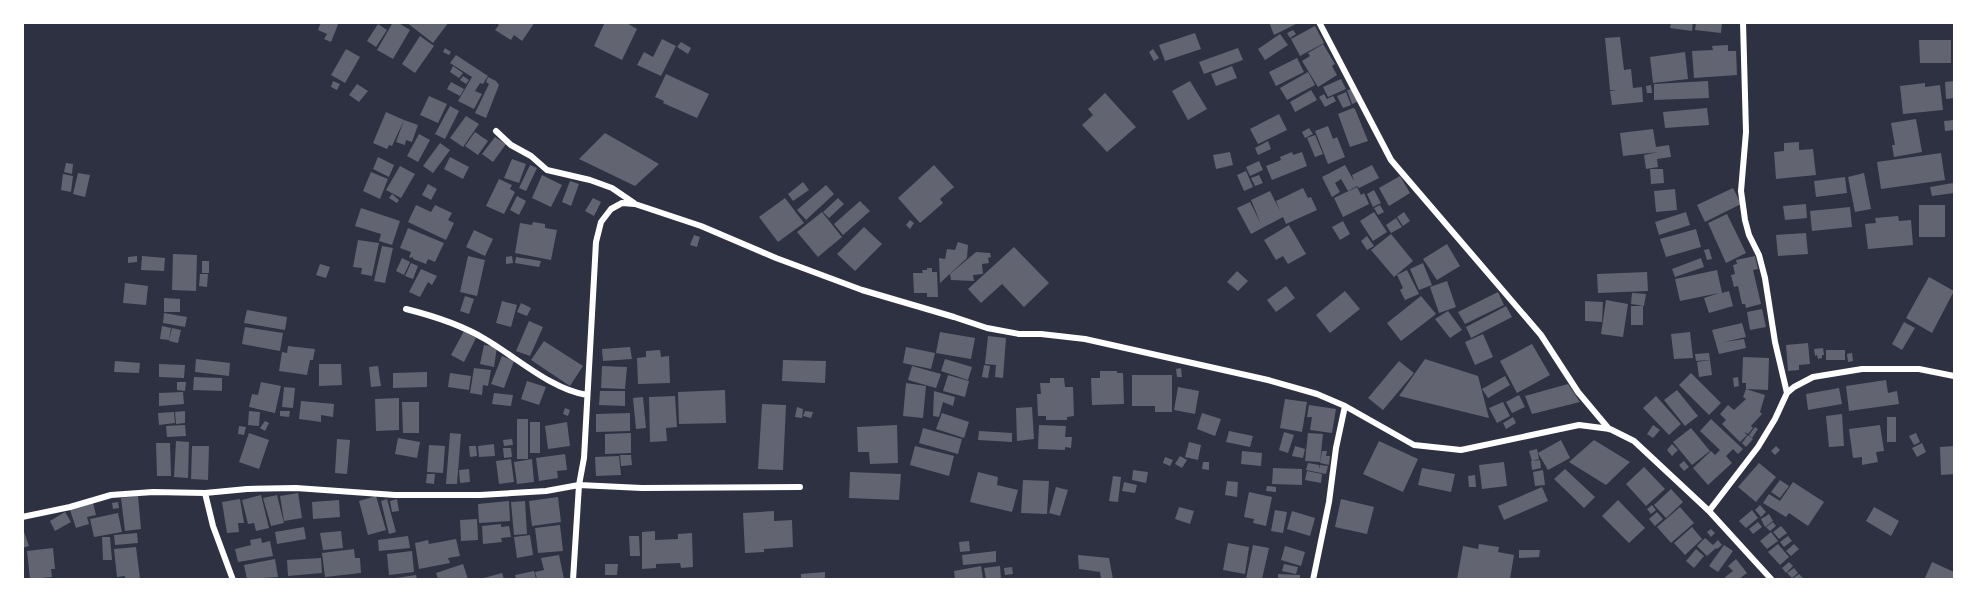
<svg xmlns="http://www.w3.org/2000/svg" width="1977" height="602" viewBox="0 0 1977 602" font-family="Bitter,serif">
	<style>
		.building { fill: #626471 }
		.lines { fill: none; stroke-linecap: round; stroke-linejoin: round }
		.minor { stroke: #fff; stroke-width: 6 }
	</style>
	<rect width="100%" height="100%" fill="#2d3142"/>
	<path class="building" d="M321 22H339L331 42 324 39 327 34 318 30Z
		M393 22H397L410 30 393 59 377 50Z
		M406 22H449L433 43Z
		M495 22H535L522 41 514 35 511 40 495 30 499 25Z
		M605 22H625L637 29 622 60 594 46Z
		M1269 22H1300L1274 35Z
		M1671 22H1693L1692 31 1670 28Z
		M1696 22H1722L1721 33 1695 30Z
		M378 24 387 30 376 47 367 41Z
		M1315 26 1324 43 1300 56 1291 39Z
		M1293 30 1296 34 1290 38 1287 33Z
		M1195 33 1201 49 1165 61 1159 45Z
		M1280 34 1288 45 1265 60 1258 49Z
		M420 36 434 46 415 73 402 64Z
		M1620 37 1624 70 1631 69 1633 88 1642 87 1643 102 1612 105 1610 91 1617 90H1610L1605 38Z
		M662 39 676 46 661 76 637 65 644 52 653 57Z
		M1919 40H1951V63H1920Z
		M681 42 691 48 688 54 677 47Z
		M1323 44 1335 64 1332 66 1337 75 1318 87 1302 61 1310 56 1308 53Z
		M1728 45V51H1736L1737 75 1694 78 1692 51 1713 50 1712 46Z
		M445 48 451 52 449 55 443 52Z
		M1238 48 1243 60 1204 74 1199 62Z
		M346 49 360 57 345 83 331 75Z
		M1153 49 1159 58 1154 61 1149 52Z
		M1685 52 1688 79 1653 83 1650 57Z
		M456 55 488 76 483 84 480 83 475 91 482 94 474 109 458 101 472 77 450 63Z
		M1297 58 1304 72 1276 86 1269 72Z
		M453 66 463 73 459 78 450 72Z
		M1232 66 1237 78 1216 86 1211 74Z
		M1308 72 1315 85 1287 100 1280 88Z
		M666 74 709 94 697 118 663 103 664 101 655 97Z
		M463 76 469 80 466 84 460 80Z
		M488 77 496 81 499 85 486 118 475 113 489 84 486 82Z
		M1341 79 1346 89 1328 97 1323 87Z
		M333 81 340 84 337 90 331 87Z
		M1190 81 1207 109 1188 120 1172 91Z
		M1708 81 1709 98 1654 100V84Z
		M1954 81V98L1946 99 1945 82Z
		M451 82 464 89 460 96 447 89Z
		M1925 83V87L1940 85 1943 110 1903 114 1900 86Z
		M357 84 368 91 359 102 349 95Z
		M1651 85 1652 93H1647L1646 86Z
		M1353 89 1357 102 1352 104 1347 90Z
		M1311 90 1317 100 1295 112 1290 102Z
		M1346 92 1351 105 1343 108 1337 96Z
		M1105 93 1136 127 1107 152 1082 125 1093 115 1088 109Z
		M1324 94 1327 99 1333 96 1336 101 1325 107 1319 97Z
		M429 96 447 104 438 123 420 115Z
		M450 106 459 111 445 139 435 134Z
		M1353 108 1355 109 1368 141 1350 147 1338 114Z
		M1707 108 1709 125 1665 128 1663 112Z
		M386 112 404 120 392 146 389 145 387 149 373 143Z
		M1279 114 1287 130 1258 144 1250 129Z
		M466 116 479 124 463 147 450 138Z
		M1916 119 1922 152 1894 157 1892 145H1895L1891 123Z
		M404 120 418 125 412 142 406 140 405 145 396 142Z
		M1954 120V130L1945 131 1944 121Z
		M1328 126 1333 139 1337 137 1345 157 1328 164 1315 131Z
		M1309 128 1313 134 1305 138 1302 132Z
		M1653 129 1656 147 1669 145 1671 157 1657 159 1658 167 1646 169 1644 155 1658 152 1623 156 1620 133Z
		M475 132 488 141 478 155 465 146Z
		M605 133 659 164 635 186 579 159Z
		M419 134 430 140 418 162 407 156Z
		M1315 135 1323 154 1315 157 1307 138Z
		M495 137 506 144 493 162 482 154Z
		M1268 141 1271 149 1258 155 1255 148Z
		M1799 142V150L1813 149 1816 175 1776 179 1774 152 1784 151V143Z
		M440 143 450 150 433 173 423 166Z
		M1230 152 1233 165 1216 169 1213 155Z
		M1292 152 1293 155 1302 152 1307 166 1272 180 1266 166 1281 160 1280 157Z
		M1941 153 1945 180 1881 189 1877 162Z
		M378 157 394 165 389 177 373 169Z
		M450 157 469 167 463 179 444 169Z
		M512 159 526 164 519 183 504 178Z
		M1259 161 1263 170 1250 176 1246 167Z
		M66 163 73 164 72 174 64 172Z
		M530 165 537 168 526 191 519 188Z
		M934 165 954 187 940 199 943 203 920 223 898 198Z
		M1345 165 1354 181 1352 175 1372 165 1379 178 1359 188 1357 186 1348 191 1341 179 1335 183 1340 192 1332 197 1322 177Z
		M400 166 415 174 401 198 386 190Z
		M1650 169H1663L1664 183 1651 184Z
		M1246 171 1253 187 1244 191 1237 175Z
		M371 172 388 179 380 199 363 191Z
		M78 173 90 175 85 197 73 194Z
		M1864 173 1871 209 1855 212 1848 177Z
		M63 174 73 176 71 192 61 190Z
		M542 175 562 185 551 207 532 198Z
		M1259 175 1263 183 1255 186 1251 178Z
		M1400 176 1410 193 1389 206 1379 188Z
		M1845 177 1847 193 1816 197 1814 181Z
		M499 179 512 185 510 189 515 192 504 214 486 206Z
		M570 181 579 184 571 206 562 202Z
		M803 182 809 190 793 201 788 194Z
		M1953 183 1954 193 1932 196 1930 187Z
		M428 184 437 189 431 200 422 195Z
		M826 185 834 194 806 220 797 210Z
		M1357 187 1361 195 1364 193 1369 204 1343 217 1334 198Z
		M1303 188 1308 198 1311 197 1317 210 1286 224 1283 217 1251 234 1237 208 1250 202 1261 224 1251 200 1270 191 1280 211 1276 201Z
		M1733 188 1741 204 1705 222 1697 205Z
		M1675 189 1677 210 1656 212 1654 191Z
		M1374 190 1381 203 1373 207 1367 194Z
		M392 194 399 200 397 203 389 198Z
		M517 196 526 201 519 215 510 210Z
		M593 198 601 202 594 216 585 211Z
		M785 198 804 223 778 242 759 217Z
		M838 198 844 204 829 218 823 212Z
		M860 201 870 211 843 235 834 224Z
		M1806 204 1807 218 1785 220 1783 206Z
		M416 205 431 212 435 205 452 213 448 220 454 223 446 240 408 222Z
		M1380 205 1384 212 1378 215 1374 208Z
		M1919 205H1945V237H1919Z
		M1850 207 1852 227 1812 231 1810 211Z
		M361 208 400 221 392 245 379 241 381 234 355 226Z
		M822 212 842 237 818 257 797 232Z
		M1374 212 1387 232 1373 241 1360 221Z
		M1404 212 1410 221 1403 226 1397 217Z
		M1686 212 1690 225 1659 235 1655 222Z
		M1727 214 1746 253 1726 263 1708 223Z
		M1898 216 1899 221 1911 220 1913 245 1868 249 1865 224 1876 223 1875 218Z
		M1396 218 1402 227 1391 233 1386 225Z
		M910 220 914 223 910 229 906 225Z
		M1343 221 1350 234 1340 240 1332 227Z
		M533 222 545 224V228L557 230 551 260 515 253 520 223 532 225Z
		M1289 225 1306 254 1288 264 1283 256 1276 260 1264 240Z
		M864 227 882 244 855 271 837 254Z
		M408 228 444 243 435 262 428 259 426 264 413 259V257L409 258 411 252 400 248Z
		M1696 229 1701 247 1666 257 1660 239Z
		M474 230 493 239 485 256 466 247Z
		M1806 233 1808 254 1778 256 1776 235Z
		M1391 234 1413 261 1394 277 1371 250Z
		M694 235 700 237 697 247 690 245Z
		M1367 236 1374 246 1367 250 1361 241Z
		M358 240 379 243 372 276 361 274 362 268 353 267Z
		M958 242 968 245 967 258 940 283 939 258 945 259 947 249 955 250Z
		M1447 244 1460 266 1437 280 1423 259Z
		M382 246 393 248 385 283 374 281Z
		M1014 247 1049 283 1024 307 1002 284 981 303 968 289Z
		M1709 249 1712 259 1707 260 1704 250Z
		M976 252 990 253 991 257 988 258 989 263 982 264 983 274 973 275 974 281 951 280 950 274Z
		M173 254 197 255 196 291 172 290Z
		M137 256V262L128 263V257Z
		M142 256 165 258 164 271 141 270Z
		M468 256 485 260 477 296 460 292Z
		M512 256 513 263 506 264V257Z
		M1755 256 1758 269 1753 270 1761 304 1746 308 1745 304H1742L1738 286 1734 287 1731 275 1735 274 1733 265 1737 264 1736 260Z
		M516 257 541 261 539 267 515 263Z
		M402 258 410 262 404 275 396 271Z
		M1701 258 1704 267 1675 277 1672 269Z
		M202 261H209V273H202Z
		M411 263 418 266 413 279 405 276Z
		M1423 263 1432 285 1419 290 1410 269Z
		M320 264 330 267 326 278 316 275Z
		M927 268H932V272H937L938 297H927V293H914L913 273H923L922 270H927Z
		M421 269 437 276 432 285 428 282 420 297 409 292Z
		M1407 270 1419 294 1405 300 1400 290 1403 288 1397 275Z
		M1717 270 1722 293 1729 291 1733 306 1709 313 1704 298 1719 293 1680 301 1675 279Z
		M1237 271 1248 281 1238 291 1227 282Z
		M1647 272 1648 291 1598 293 1597 274Z
		M200 274H208L207 287 199 286Z
		M1929 277 1954 291 1932 333 1906 318Z
		M1447 281 1456 307 1439 313 1430 287Z
		M125 283 148 286 146 305 123 303Z
		M1286 286 1295 298 1276 312 1267 300Z
		M1345 291 1360 309 1330 333 1316 315Z
		M1498 292 1504 305 1465 324 1458 312Z
		M1632 293 1646 294 1644 306 1631 304Z
		M465 296 474 299 469 314 460 311Z
		M1421 296 1436 314 1401 341 1387 323Z
		M164 298 180 299V312H164Z
		M1606 300 1628 304 1623 337 1601 334Z
		M502 301 517 305 511 327 496 323Z
		M1585 301 1603 302 1602 322 1585 321Z
		M521 303 531 308 527 316 517 312Z
		M1506 306 1512 317 1471 338 1466 327Z
		M1631 306H1643V325H1631Z
		M1762 309 1766 327 1750 330 1747 312Z
		M247 310 287 317 285 330 244 323Z
		M1448 311 1462 330 1450 338 1435 319Z
		M164 313 187 317 185 327 163 323Z
		M529 321 543 327 530 356 516 351Z
		M1904 322 1915 328 1902 350 1892 344Z
		M1742 323 1746 337 1724 342 1744 339 1746 348 1719 354 1712 330Z
		M162 326 171 328 169 340 160 339Z
		M245 327 283 333 280 351 242 344Z
		M172 328 181 330 178 343 169 341Z
		M464 331 476 338 464 362 451 355Z
		M940 332 975 338 971 359 936 353Z
		M1690 332 1693 358 1674 359 1671 334Z
		M1483 334 1493 357 1475 365 1465 342Z
		M988 336 1006 338 1003 378 995 377 996 365 985 364Z
		M544 341 583 366 570 386 531 360Z
		M1808 343 1810 364 1799 365V370L1788 371 1786 345Z
		M1532 344 1550 375 1517 393 1500 361Z
		M484 345 497 347 494 367 480 364Z
		M288 346 315 349 313 360H310L307 375 279 371 282 352 287 353Z
		M630 347 632 359 603 361 602 349Z
		M906 347 935 353 931 369 903 363Z
		M1823 348 1824 355H1822V358L1818 359 1817 355 1815 356 1814 349Z
		M660 350 661 357 669 356 670 383 638 384 637 358 646 357V351Z
		M1826 350H1845V360H1826Z
		M1709 353 1710 360 1696 361 1695 354Z
		M1852 353 1853 361 1848 362 1847 354Z
		M502 356 514 361 504 388 491 384Z
		M1743 357 1769 358 1768 390 1746 389V383H1742Z
		M196 359 230 363 229 376 195 372Z
		M945 359 972 367 968 380 941 371Z
		M1425 359 1478 376 1489 418 1399 396Z
		M783 360 826 361 825 383 782 381Z
		M1710 360 1712 375 1699 377 1697 362Z
		M115 361 140 363 139 373 114 372Z
		M1399 361 1414 373 1383 410 1368 398Z
		M159 364 185 365 184 378 159 377Z
		M319 364H341L342 385 319 386Z
		M984 365 990 366 988 378 982 377Z
		M378 366 381 386 371 387 369 367Z
		M602 366 627 367 625 389 601 388Z
		M912 366 941 374 936 388 908 380Z
		M474 368 491 370 488 386 483 385 482 395 470 393Z
		M1181 368 1182 377H1177L1176 369Z
		M1100 371H1117V373H1123L1124 404 1092 405 1091 378H1100Z
		M427 372V387L393 388V373Z
		M450 373 471 376 469 390 448 387Z
		M1691 373 1721 403 1709 415 1679 385Z
		M948 375 969 381 965 397 943 391Z
		M1132 375H1172V412H1155V406H1132Z
		M1505 376 1510 385 1488 398 1482 389Z
		M194 377 222 378V391L193 390Z
		M1738 377 1739 386 1734 387 1733 378Z
		M1050 378H1064L1065 387H1073L1074 416 1067 417V420H1046V416H1038L1037 394H1041L1040 383H1050Z
		M1886 380 1888 393 1897 391 1899 404 1849 411 1846 386Z
		M527 381 546 387 539 405 521 399Z
		M177 382H186L185 391 177 390Z
		M261 382 281 386 275 413 249 407 252 394 258 395Z
		M906 383 926 386 923 418 903 416Z
		M1568 384 1580 402 1532 414 1525 396Z
		M284 387 295 388 293 408 282 407Z
		M1178 387 1199 391 1195 414 1174 410Z
		M1839 388 1842 404 1808 410 1806 394Z
		M1746 389 1765 395 1760 412 1762 414 1751 426 1753 428 1748 434 1744 432 1747 435 1740 442 1722 424 1726 420 1720 414 1728 405 1734 410 1746 399 1743 397Z
		M725 390 726 423 679 424 678 392Z
		M1677 390 1698 416 1685 426 1664 400Z
		M600 391H625V406L599 405Z
		M934 391 955 397 953 406 943 402 939 417 933 416Z
		M183 392 184 404 159 406V393Z
		M494 393 513 395 511 406 492 404Z
		M1519 395 1525 407 1512 413 1506 402Z
		M675 396 677 427 666 428 667 441 650 442 649 397Z
		M1656 396 1681 424 1669 435 1643 408Z
		M643 397 646 428 636 429 633 398Z
		M399 398V430L376 431 375 399Z
		M1285 399 1307 402 1302 432 1280 428Z
		M301 401 334 404 333 417 321 415V422L299 419Z
		M402 402H419V433H403Z
		M1503 402 1510 416 1497 423 1489 408Z
		M762 404 786 405 783 470 758 469Z
		M1309 405 1336 409 1332 433 1310 430 1312 417H1307Z
		M797 407 803 409 802 418 795 417Z
		M1032 407 1034 439 1017 441 1016 408Z
		M565 408 570 410 568 416 563 414Z
		M185 411V423L176 424 175 412Z
		M249 411 260 412 259 426 248 425Z
		M280 411H290L289 417 280 416Z
		M805 411 813 412 811 418 803 416Z
		M174 412 175 423 159 425 158 413Z
		M630 413V431L596 432V414Z
		M942 413 969 422 964 438 936 429Z
		M1202 413 1221 419 1215 436 1197 429Z
		M1842 414 1844 446 1829 447 1826 416Z
		M1513 417 1516 423 1506 429 1503 423Z
		M1887 417H1896V442H1887Z
		M517 419H528V459H517Z
		M1711 419 1743 449 1738 454 1733 449 1726 456 1732 463 1708 485 1693 468 1711 451 1715 455 1720 450 1700 431Z
		M265 421 269 423 265 431 260 428Z
		M530 422H540V453H530Z
		M567 422 570 446 548 449 545 426Z
		M185 425 186 436 167 437 166 426Z
		M897 425 898 463 870 464 869 452H858L857 427Z
		M1039 425 1066 426 1065 437H1072L1071 448 1065 447V450L1038 449Z
		M1653 425 1660 430 1653 438 1647 434Z
		M1880 425 1884 451 1876 452 1878 462 1862 465V457L1853 458 1849 429Z
		M239 426 246 427 244 435 238 434Z
		M1755 427 1758 429 1752 438 1749 435Z
		M923 428 962 439 958 454 919 443Z
		M1691 428 1710 451 1692 465 1673 442Z
		M979 431 1012 433V442L978 440Z
		M1229 431 1253 436 1250 447 1226 442Z
		M1284 432 1294 435 1288 453 1279 450Z
		M249 433 269 440 259 469 239 462Z
		M450 433 461 434 457 484H446Z
		M631 433V453L605 454V434Z
		M1308 433 1323 434 1320 462 1305 461Z
		M1916 433 1920 442 1914 445 1909 436Z
		M1748 435 1753 439 1746 447 1742 443Z
		M398 438 420 442 417 458 395 454Z
		M337 439 350 440 347 474 335 473Z
		M512 439 513 445 504 446 503 440Z
		M1561 440 1570 458 1548 470 1538 453Z
		M1594 440 1630 462 1606 485 1569 462Z
		M176 441 189 442 188 478 174 477Z
		M1379 441 1418 459 1403 492 1363 474Z
		M1189 442 1201 445 1198 460 1185 457Z
		M156 443H170L171 476H157Z
		M1922 443 1926 452 1917 457 1912 448Z
		M494 444 495 456 479 457 478 446Z
		M1672 444 1678 450 1672 456 1667 450Z
		M429 445 445 446 443 473 427 472Z
		M192 446H209L208 480 191 479Z
		M469 446H476L477 456 470 457Z
		M915 446 954 456 949 476 910 465Z
		M1295 446 1305 449 1303 458 1292 456Z
		M1776 446 1780 450 1775 455 1771 451Z
		M1954 446V474L1941 475 1940 447Z
		M503 448H511L512 457 504 458Z
		M1537 449 1539 459 1532 461 1529 451Z
		M1242 451 1262 453 1261 466 1241 464Z
		M1322 451H1327L1326 456H1330L1329 465 1320 463Z
		M565 454 567 470 557 471 558 478 539 481 536 458Z
		M620 455H631L632 465 621 466Z
		M619 456 621 475 596 476 595 457Z
		M1180 456 1187 460 1182 468 1175 464Z
		M1165 457 1173 460 1170 466 1163 463Z
		M511 459 514 482 499 484 496 461Z
		M532 459 534 482 517 484 514 462Z
		M1540 460 1541 468 1532 470 1531 461Z
		M1684 461 1689 467 1684 471 1679 465Z
		M1203 462H1209V470L1202 469Z
		M1504 462 1507 486 1482 489 1479 465Z
		M1308 463 1319 465V469L1320 465 1328 466 1326 474 1306 470Z
		M1759 463 1776 477 1756 502 1738 487Z
		M1644 467 1665 489 1646 506 1626 484Z
		M1273 468 1302 469V485L1272 484Z
		M1422 468 1455 474 1451 492 1418 485Z
		M469 469 470 482 460 483 459 470Z
		M1565 469 1595 497 1584 508 1554 479Z
		M1133 470 1148 472 1146 483 1132 480Z
		M1543 470 1545 485 1535 486 1533 472Z
		M1307 471 1322 474 1321 483 1305 480Z
		M850 472 901 474 899 500 849 498Z
		M978 472 998 477 997 485 1018 490 1012 512 970 502Z
		M427 474H435L434 484 426 483Z
		M1475 475 1476 487H1469L1468 476Z
		M1113 476 1121 477 1118 502 1109 501Z
		M1023 480 1049 481 1047 514 1021 513Z
		M1780 480 1789 486 1780 498 1771 492Z
		M1227 481 1238 482 1237 497 1225 495Z
		M1124 482 1137 485 1135 493 1122 491Z
		M1793 482 1824 502 1808 526 1789 513 1786 517 1763 503 1769 494 1780 501Z
		M1267 486 1276 487V492L1266 491Z
		M1056 487 1068 490 1060 516 1049 513Z
		M1542 487 1548 501 1504 520 1498 506Z
		M1671 489 1683 502 1666 518 1654 505Z
		M1249 492 1272 497 1266 526 1253 523 1254 519 1244 517Z
		M298 493 302 518 284 521 280 496Z
		M261 495 269 528 256 531 254 523 248 524 242 500Z
		M277 495 284 523 271 526 263 498Z
		M138 496 141 529 125 531 121 498Z
		M376 496 386 530 368 535 359 501Z
		M558 497 561 522 532 526 529 501Z
		M240 499 244 523H238L239 532 227 533 222 502Z
		M387 499 396 532 389 534 381 501Z
		M397 499 399 511 392 512 390 501Z
		M1341 499 1374 507 1367 534 1335 527Z
		M339 500 340 517 313 519 312 502Z
		M1618 500 1645 528 1629 543 1602 516Z
		M509 501 510 521 479 523 478 504Z
		M525 501 527 534 514 535 511 502Z
		M118 502 119 508 113 509 112 503Z
		M93 503 96 515 87 517 89 524 76 528 70 510Z
		M1652 505 1656 510 1651 514 1647 509Z
		M1760 505 1766 512 1761 517 1755 510Z
		M1179 507 1194 511 1190 524 1175 519Z
		M1680 507 1694 523 1671 543 1657 527Z
		M1874 507 1899 521 1891 536 1866 521Z
		M1275 510 1287 512 1283 533 1271 531Z
		M1752 510 1758 518 1746 528 1739 521Z
		M774 511V521L792 520 793 547 764 549V552L745 553 743 513Z
		M1292 511 1315 518 1310 536 1287 529Z
		M65 512 71 522 55 531 50 521Z
		M1657 512 1663 519 1655 526 1649 519Z
		M118 513 122 532 94 537 90 519Z
		M1769 514 1773 521 1765 527 1761 519Z
		M477 519 478 540 461 541 460 520Z
		M1758 522 1762 527 1753 534 1749 529Z
		M1773 522 1776 526 1770 531 1766 527Z
		M501 524V527L509 526 511 537 501 538 502 542 483 544 482 526Z
		M560 525 563 551 538 553 535 528Z
		M22 526 29 546 22 548Z
		M1781 526 1787 533 1779 539 1773 532Z
		M304 527 306 539 277 544 275 532Z
		M1692 527 1702 539 1685 555 1674 543Z
		M1711 529 1715 533 1711 537 1707 532Z
		M341 531 343 548 323 550 320 533Z
		M655 531V540L678 539V534L692 533 693 567 681 568 680 563 656 564V568L642 569V532Z
		M1771 532 1778 541 1767 549 1760 541Z
		M137 533 138 543 115 545 114 535Z
		M530 535 533 555 517 558 514 537Z
		M408 536 410 548 379 551 378 540Z
		M629 536H639L640 556H630Z
		M1788 536 1792 541 1784 547 1780 542Z
		M102 537H110L112 560H103Z
		M261 538 262 543 270 541 273 556 238 562 235 549 251 545 250 540Z
		M1705 538 1713 545 1718 540 1722 545 1717 549 1716 548 1707 556 1697 546Z
		M456 539 460 556 448 558 450 563 419 569 415 543 428 540 429 544Z
		M969 541 970 551 960 552 959 542Z
		M1228 543 1249 547 1245 574 1223 570Z
		M1479 544 1499 547 1498 552 1514 555 1510 579H1457L1463 546 1478 549Z
		M1778 544 1789 557 1780 565 1768 552Z
		M1794 544 1799 549 1791 556 1786 551Z
		M1253 545 1269 548 1262 579H1246Z
		M1724 545 1733 551 1718 572 1709 566Z
		M1285 546 1305 552 1301 566 1281 560Z
		M136 547 140 579H125V576L117 577 114 549Z
		M53 548 55 569H51L52 577 30 579 27 551Z
		M354 549 355 558H360L361 573 325 577 322 553Z
		M1696 549 1704 556 1694 568 1686 561Z
		M1519 550H1540L1539 557 1519 558Z
		M412 551 414 572 389 575 387 554Z
		M996 551V562L963 565 962 555Z
		M559 555 564 579H537L535 572 544 570 541 558Z
		M1078 555 1109 558 1113 579H1101L1100 572 1079 569Z
		M321 558 322 573 288 576 287 560Z
		M275 559 278 577 247 579 244 565Z
		M1736 559 1747 573 1739 579H1727L1725 577 1733 571 1728 566Z
		M1789 562 1793 566 1786 573 1782 568Z
		M1932 562 1954 572V579L1925 578Z
		M463 564 468 579H438L436 573Z
		M605 564H618L617 575H605Z
		M1284 564 1298 567 1296 574 1282 571Z
		M981 566 983 579H955L954 571Z
		M1000 566 1001 579H986L984 568Z
		M1012 567 1013 574 1005 575 1004 568Z
		M1794 568 1798 573 1792 578 1787 573Z
		M534 571 536 579H516L515 575Z
		M825 572V579H801V574Z
		M502 573 504 579H480Z
		M1278 574 1300 575V579H1278Z
		M1799 574 1804 579H1792Z
		M416 575 417 579H396V578Z"/>
	<g class="lines">
		<path class="minor" d="M1319 22 1391 160 1541 335 1578 392 1609 429
			M1743 22 1746 132 1741 191 1745 220 1749 235 1759 255 1765 278 1775 342 1787 393
			M496 131 511 145 531 156 547 170 590 180 612 188 634 203
			M406 309C434 316 460 324 485 339 516 357 552 390 587 395
			M205 493 213 526 233 580
			M1709 511 1758 447 1775 419 1787 393 1794 387 1813 377 1862 369H1919L1954 376
			M22 517 70 507 111 495 153 492 205 493 247 489 296 488 395 495H480L546 491 579 485 584 458 596 242 601 222 611 209 622 203 635 204 701 226 776 258 862 290 954 317 987 328 1019 334H1041L1085 339 1268 380 1317 394 1345 406 1414 445 1461 450 1579 425 1610 429 1634 441 1709 511 1772 580
			M573 580 579 485 642 488 800 487
			M1313 580 1329 502 1336 448 1345 406"/>
	</g>
	<rect width="1977" height="602" fill="none" stroke="#ffffff" stroke-width="48"/>
</svg>
